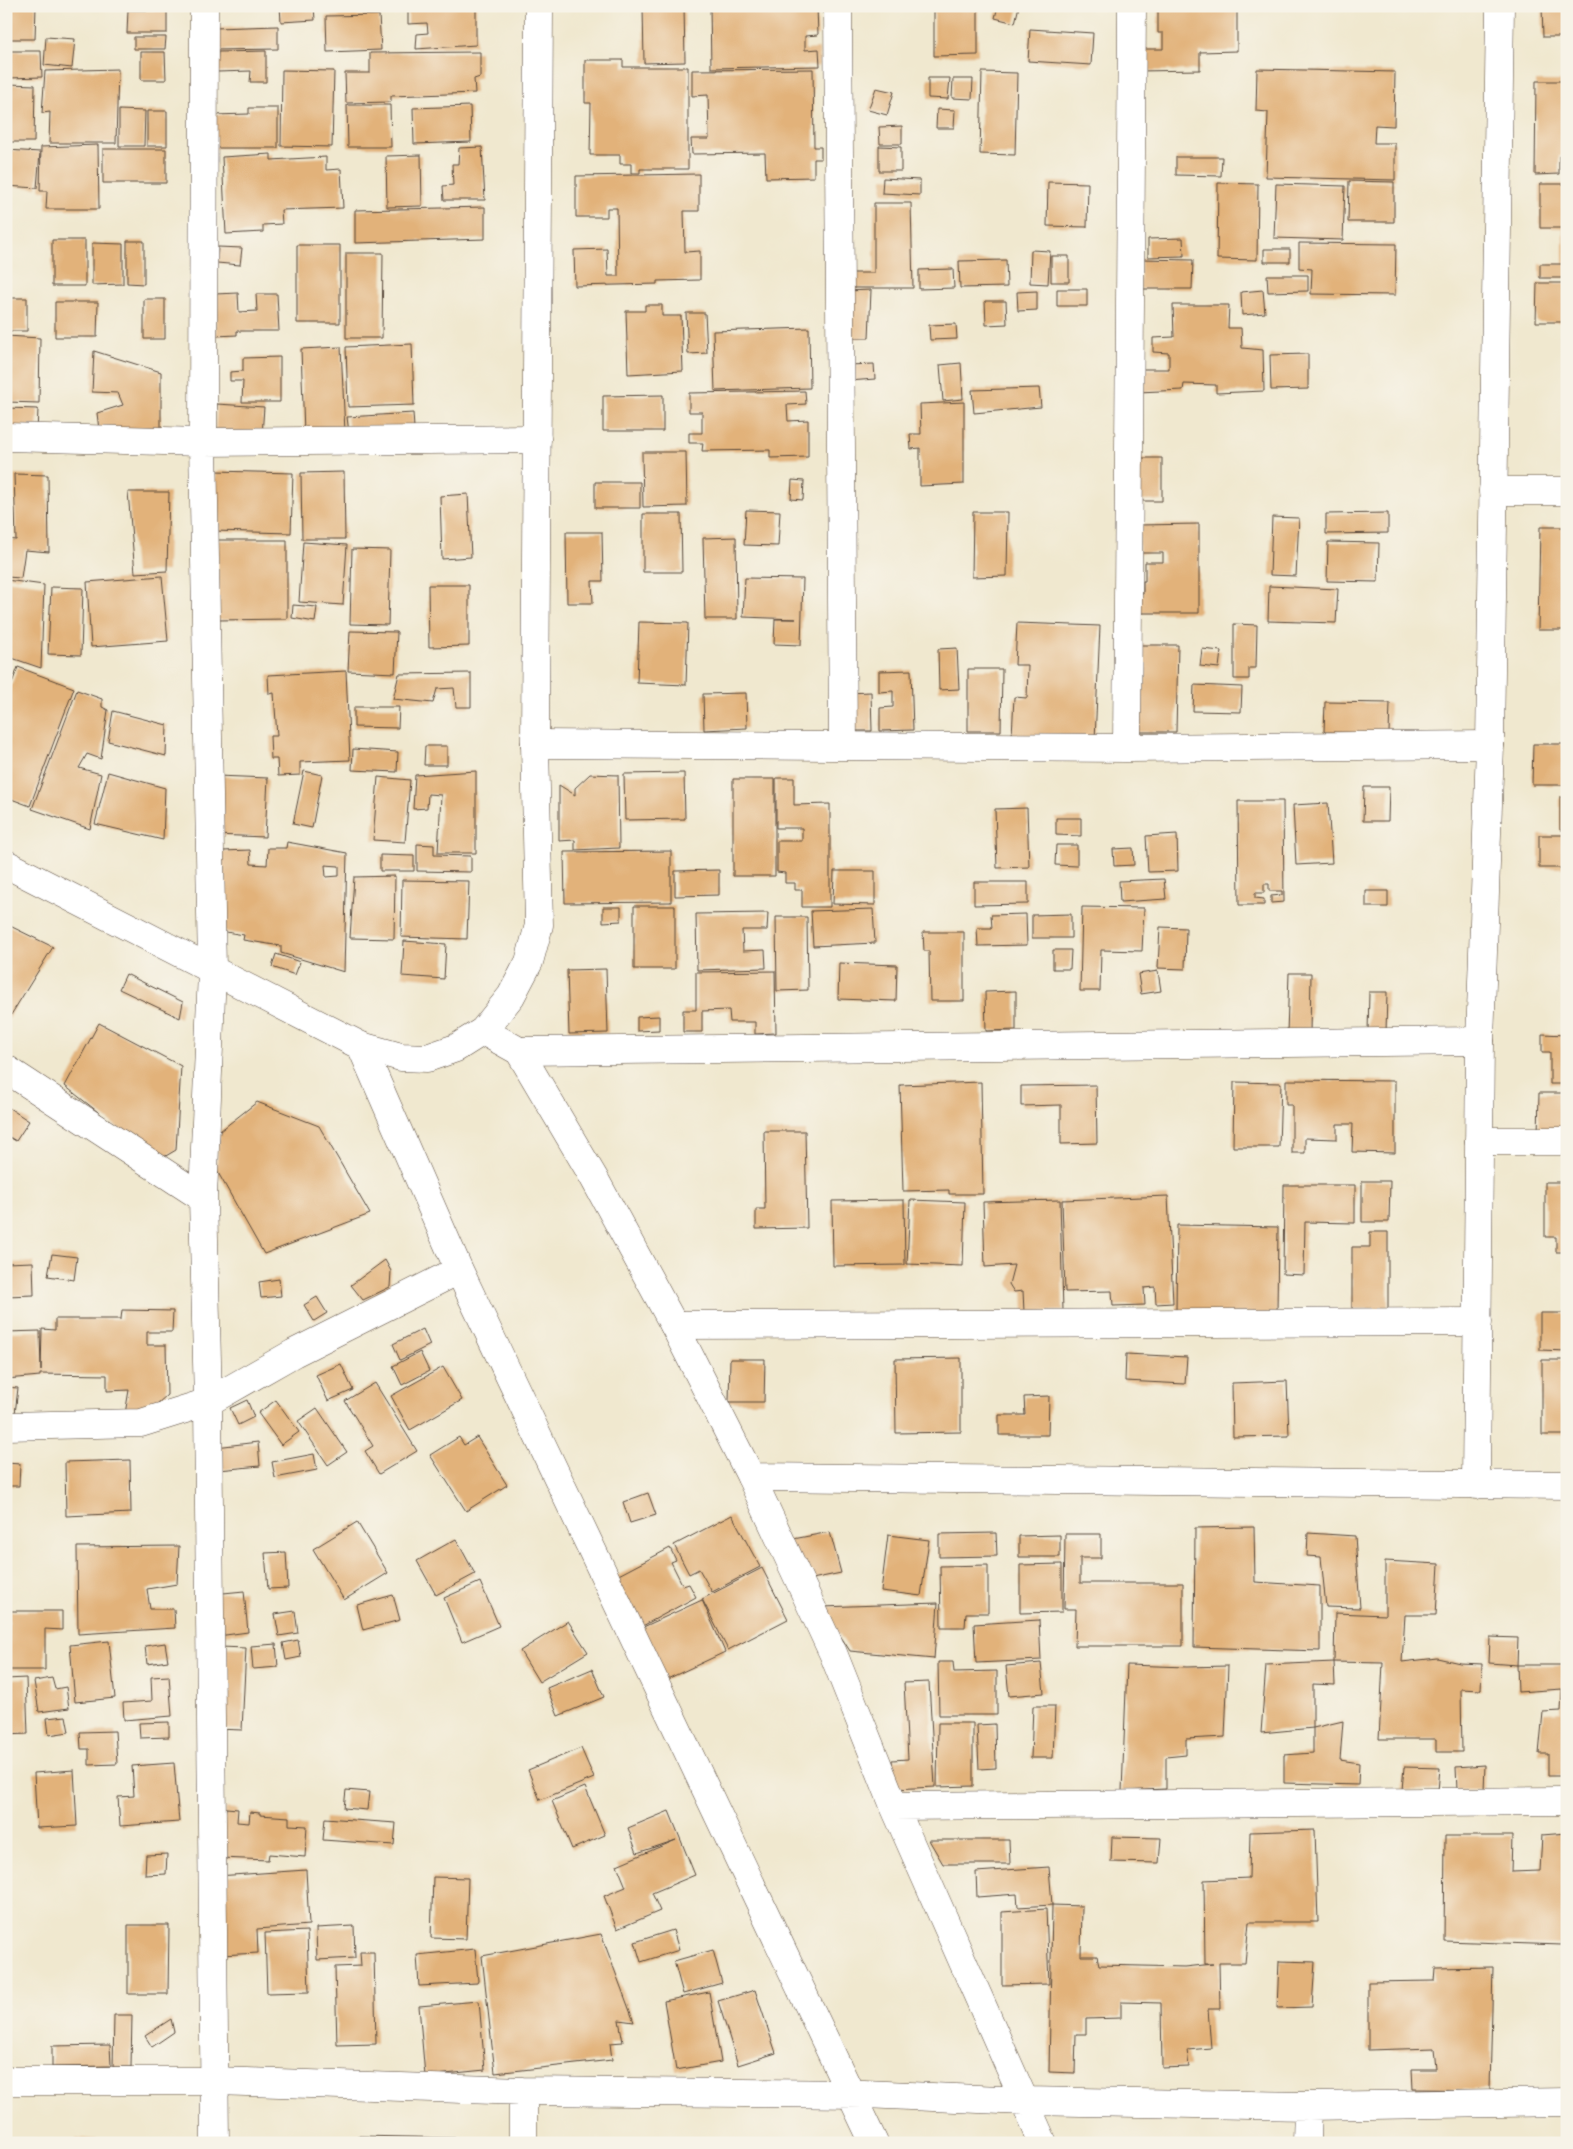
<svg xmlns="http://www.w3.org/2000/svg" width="1573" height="2149" viewBox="0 0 1573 2149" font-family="'Balsamiq Sans',sans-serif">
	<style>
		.building { fill: #e2b27a; fill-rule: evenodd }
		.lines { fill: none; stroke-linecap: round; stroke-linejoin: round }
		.street-casing { stroke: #564639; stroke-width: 29 }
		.secondary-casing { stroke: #564639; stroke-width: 29 }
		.street { stroke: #fff; stroke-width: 28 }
		.secondary { stroke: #fff; stroke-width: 28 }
	</style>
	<rect width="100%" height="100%" fill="#f7f3e8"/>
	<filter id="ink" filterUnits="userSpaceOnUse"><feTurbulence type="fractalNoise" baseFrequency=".02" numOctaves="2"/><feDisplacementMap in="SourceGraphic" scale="10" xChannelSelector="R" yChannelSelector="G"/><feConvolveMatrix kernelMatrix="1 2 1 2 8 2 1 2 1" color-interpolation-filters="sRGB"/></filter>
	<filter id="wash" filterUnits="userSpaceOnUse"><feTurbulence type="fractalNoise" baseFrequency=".0096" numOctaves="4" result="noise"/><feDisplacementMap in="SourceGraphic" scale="20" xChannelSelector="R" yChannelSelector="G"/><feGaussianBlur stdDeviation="1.12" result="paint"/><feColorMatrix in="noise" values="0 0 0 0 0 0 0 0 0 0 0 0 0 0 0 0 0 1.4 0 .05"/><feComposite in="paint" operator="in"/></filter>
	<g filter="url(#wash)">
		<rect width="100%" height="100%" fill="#f0e8cf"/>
		<g id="blocks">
			<path class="building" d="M6 6H36L35 39H6Z
				M280 6H314L315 20 281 22Z
				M387 6H476V45L416 49 417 34 428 33 427 23 408 24V10H387Z
				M643 6H684L685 62 644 63Z
				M710 6H817L818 35 805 36V50L819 49 820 66 711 68Z
				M934 6H978V55L934 56Z
				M998 6H1019L1015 23 995 18Z
				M1158 6H1237V51L1200 52V70L1139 71V49H1163V33H1158Z
				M1542 6H1567V37H1543Z
				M128 10H167V33H127Z
				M379 15 381 50 327 52 326 16Z
				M278 26V49L215 50V28Z
				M1030 29 1093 33 1091 65 1028 61Z
				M46 37 75 39 72 68 44 65Z
				M134 37H166L165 49H134Z
				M8 51H41L42 77 9 78Z
				M266 51V82H250L251 71 217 72 218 52Z
				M141 52H165L166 80H141Z
				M480 52V77L474 79 475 93 391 96V102L346 103 345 73H370V53Z
				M585 60H623V67H688V169H640V173H631V164H620V155H590L591 103H585Z
				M118 69 116 143H49L50 112 42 113 45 71Z
				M813 69 814 147H821V159H814V177L766 178 765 153 692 154 691 139H709L708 95 692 96V70Z
				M1257 69 1395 72 1394 126 1375 125 1374 143H1395V180L1266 177 1268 112 1256 111Z
				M282 70 334 71 332 147 281 146Z
				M982 72 1017 73 1015 155 980 154Z
				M928 78H950L948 99 928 98Z
				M953 79H973L972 99 952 98Z
				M1536 81H1567V156H1559V174L1535 175Z
				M8 84 35 85 34 142H6Z
				M876 88 894 92 887 115 868 110Z
				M347 105H390L391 147H348Z
				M470 106 471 142 414 144 413 108Z
				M249 108H278V148H214L213 115 249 114Z
				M937 109 955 110 954 128H936Z
				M119 110 145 111 144 146H119Z
				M147 111H167V146H147Z
				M902 126V144H880L879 127Z
				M98 145 99 209H46L47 191H40L41 147Z
				M879 146 901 147V171H879Z
				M482 147 485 200H444L443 186 453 185 452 164H458L459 148Z
				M103 149H166V183H103Z
				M6 150 40 152 37 188 6 186Z
				M271 154V160L326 157V170L341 169 343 208 281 210 282 224 263 225V232L226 234 222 157Z
				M421 155 422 206 387 207 386 156Z
				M1176 157H1222L1221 176 1176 175Z
				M699 174V211H684L685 252 700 251V280L657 281V284L575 286 574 250 607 249 608 276H618L617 208H607V217H576V176Z
				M883 178 920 180V195L882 193Z
				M1349 181 1394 182V222H1348Z
				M1048 182 1088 183 1087 227 1047 226Z
				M1218 183 1258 184 1257 260 1217 259Z
				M1276 184 1345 186 1343 240 1274 238Z
				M1540 184H1567V278H1540V264H1563V228H1540Z
				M874 203H911L913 288H849V273H874Z
				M485 207V239L355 243V210Z
				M1183 238 1184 256 1148 257V239Z
				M52 240H85V286H52Z
				M127 241H144V284L127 283Z
				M92 243 123 244V284L92 285Z
				M1299 243 1396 244 1395 295 1311 294 1312 269 1299 268Z
				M297 245H340V323H297Z
				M218 247 242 248 240 265 217 263Z
				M1264 249H1290V262H1264Z
				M1031 250 1050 251 1048 284 1030 283Z
				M346 253H383L382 338H346Z
				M1051 256H1069V282H1051Z
				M1141 259 1193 260 1192 289H1140Z
				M1006 260 1007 287 960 288 959 261Z
				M953 269 954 288 919 289V270Z
				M1267 275H1308V291L1268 292Z
				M1537 283H1567V322H1536Z
				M1057 289H1087V306H1057Z
				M871 290 869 338H846L847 291Z
				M1263 290 1265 313 1242 315 1241 292Z
				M1037 291V310L1018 311 1017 292Z
				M238 293 239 312 257 311 256 294H277L279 331H237V335L216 336 215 294Z
				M6 298H27V331H6Z
				M144 299H165V339H144Z
				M985 301H1006L1007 324 986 325Z
				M55 302H98L97 337H55Z
				M645 305H662V316H681L683 371 628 374 626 311H645Z
				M1173 305H1229L1228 328H1241L1242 348 1263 350 1264 391 1216 393V385L1184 384 1183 390 1138 392 1135 369H1169V353L1153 352V338L1174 337Z
				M686 313H705L707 353 688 354Z
				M956 324 957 339 930 340 929 325Z
				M809 328 810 388 715 391 713 331Z
				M6 336 40 338 39 403 6 402Z
				M412 344 414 405 348 407 346 347Z
				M341 347 345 432 304 433 301 349Z
				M94 351 161 372V432L99 430 97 413 123 405 118 393 92 392Z
				M1308 354V389L1271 390 1270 355Z
				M280 357V402H242L243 381H230V372L243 371V358Z
				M961 363 963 399 943 401 940 365Z
				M874 364 875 379 849 381 848 365Z
				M1039 388 1041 407 974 413 972 390Z
				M805 391 806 404 787 405 788 421 808 420V457L770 458V450L702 451 703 443H689V433H702V412H689V393Z
				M663 395V431H603V396Z
				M964 402V484L920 486V448L911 449 910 434H921L920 404Z
				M217 404 264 407 262 435 215 432Z
				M6 408 38 409 37 433H6Z
				M413 413 414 428 349 433 347 417Z
				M642 452H686L687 506 643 507Z
				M1136 458H1162V501H1136Z
				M215 471 293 473 291 533 213 531Z
				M344 472 345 539H302L301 473Z
				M14 474 48 475 49 552 25 550 21 578 6 577V539L16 540Z
				M792 480 804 481 803 500 791 499Z
				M595 482H640V508H595Z
				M128 492H169L167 571 135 573Z
				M468 494 471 557 442 559 440 496Z
				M746 510 780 511 778 546 744 545Z
				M973 512H1008L1007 576 972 577Z
				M1388 513V533L1326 534V514Z
				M643 514H681L682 572H643Z
				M1272 517 1299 518 1296 576 1270 575Z
				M1199 524V613H1136L1135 594H1143V581H1145V562H1163V553H1139V525Z
				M1540 527H1567V630H1538Z
				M566 532H602L603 581H592L593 603H567Z
				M736 537 737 619H705L703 538Z
				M218 540H287V619L218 620Z
				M303 542 347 545 343 605 299 602Z
				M1328 542 1379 543 1378 582 1327 581Z
				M352 549 390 550 388 625 350 624Z
				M162 576 168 641 91 647 87 582Z
				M745 578 803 579 801 645 774 644 775 619H796L743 617Z
				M6 580 44 585 41 668 6 656Z
				M428 585H469V646L429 647Z
				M1269 586 1338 589 1336 623 1268 621Z
				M51 587 83 588 81 655 48 654Z
				M293 605 317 607 315 622 292 618Z
				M639 622 688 623 686 685 637 683Z
				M1017 623 1100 626 1095 740 1012 736 1014 697 1027 698 1028 665H1015Z
				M1234 624 1257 625 1256 668H1249V679H1234Z
				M350 631 397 632 395 673 348 671Z
				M1138 645H1178L1176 732H1136Z
				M957 648 959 689 939 690 938 649Z
				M1202 649 1221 651 1219 668 1200 666Z
				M18 667 74 688 30 806 6 797V699Z
				M968 669H1002L1001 731H968Z
				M911 670 913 730 880 731V708L893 707V691L879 692V671Z
				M346 671 350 760 300 762V775L278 776 277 759H271L270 736H277L274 693 269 694 268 675Z
				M471 673V707H456L454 688 437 689 433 703 393 699 399 674Z
				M1194 685 1242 687 1241 712 1193 711Z
				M77 690 102 699V707L108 710 101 759 87 754 79 768 101 774 90 829 32 809Z
				M871 692 872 731H849L847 693Z
				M746 693 747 728 704 730 703 694Z
				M1325 702 1390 703 1389 733 1324 732Z
				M354 707H399L398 728 354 727Z
				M113 711 167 725 166 756 108 741Z
				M1533 744H1567V785H1532Z
				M425 746H447V765H424Z
				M353 749 398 752 397 772 352 770Z
				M304 771 322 775 312 828 293 824Z
				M476 771V853H438L441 795 428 794 427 808 413 809 415 775Z
				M108 772 165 788 163 840 95 824Z
				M684 773 685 819 625 820 624 774Z
				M590 774 618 775 619 848 575 850V840L559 841V785L575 795V788Z
				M217 776 268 778 265 837 215 835Z
				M378 777 410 780 405 842 373 840Z
				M776 778H794V805L830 804V907H802V890H795V883H785V873L777 872V841H802V828H776Z
				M733 779H775V876H733Z
				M1364 787H1389L1388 821H1363Z
				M1560 797H1567V830H1560Z
				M1238 801H1283L1284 902 1271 903V896L1282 895V891H1269V884H1264V893H1255V898L1264 899V905H1239Z
				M1328 803 1332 863 1296 865 1293 805Z
				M1027 808 1029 867 997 868 995 809Z
				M1056 818H1081V836L1056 835Z
				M1177 834 1178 871 1148 872 1146 836Z
				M1539 835H1567V868H1539Z
				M287 842 347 853 344 972 281 953V946L243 940 244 935 220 931 223 851 250 850 251 864 267 865 268 848H286ZM325 865 339 866V876L326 877Z
				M417 844 434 845V855L471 856V872L417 871Z
				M1056 845H1077V866L1055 865Z
				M1133 848 1134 865 1114 866 1113 849Z
				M671 851V902L565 903 564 852Z
				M380 855 414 856V871H380Z
				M719 870V895L675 896V871Z
				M834 871H875V905L833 904Z
				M395 876 394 939 350 938 354 877Z
				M1164 879 1166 899 1120 902 1119 881Z
				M402 880 469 881 467 939 401 937Z
				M974 882H1028V904L974 905Z
				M1366 891H1388V907H1366Z
				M634 906H675V969H634Z
				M603 907H621V921L603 922Z
				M1082 907 1144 908 1142 951 1101 950 1100 991H1080Z
				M873 909 875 943 813 946 811 911Z
				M768 913 767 930H742L743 951 765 950 766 968 697 970 696 914Z
				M1026 914 1027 945 978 946 977 928H992L991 915Z
				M1071 914V938H1032V915Z
				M776 917H807L808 990 777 991Z
				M6 924 53 947 6 1023Z
				M1160 927 1186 928 1185 969 1158 968Z
				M923 932H964V1001H930L929 951H924Z
				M404 941 446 944 444 979 402 976Z
				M1053 950H1071L1070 969H1053Z
				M276 954 300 962 295 975 272 967Z
				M839 963 897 965 896 1001 838 999Z
				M606 969 608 1033 569 1034 567 970Z
				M775 971 776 1033 755 1034V1022H730L729 1010 702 1011V1032H683V1010H696V972Z
				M1158 971 1161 991 1141 994 1138 974Z
				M1289 973H1311L1310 1034H1287Z
				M126 974 183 1002 180 1018 119 989Z
				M1016 991V1030L986 1031 985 992Z
				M1369 992H1387L1386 1033 1368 1032Z
				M659 1016V1030L637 1031V1017Z
				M99 1023 181 1066 176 1150 159 1160 65 1086Z
				M1542 1034 1567 1035V1084H1550V1052H1542Z
				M1286 1080 1395 1081V1153L1352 1152 1353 1124H1337V1139L1305 1138V1153H1292V1105H1286Z
				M981 1082 983 1194H949V1190L903 1191 900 1085Z
				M1234 1082 1281 1083 1279 1147H1233Z
				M1096 1085 1097 1143 1061 1144V1105L1021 1106V1086Z
				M1539 1093H1567V1134H1538Z
				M257 1102 319 1126 370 1214 264 1254 216 1169 220 1131Z
				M6 1106 29 1121 16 1141 6 1135Z
				M764 1131H805L807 1228 756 1229V1209H765Z
				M1362 1181H1390L1389 1222H1362Z
				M1545 1182H1567V1252H1556V1237H1545Z
				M1284 1185H1355V1223L1305 1222 1304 1275 1283 1274Z
				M1168 1196 1173 1303 1156 1304 1155 1287 1144 1288 1145 1305 1113 1306 1112 1291 1065 1292 1062 1200Z
				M904 1200 905 1265 833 1266 832 1201Z
				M910 1200 965 1202 963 1266 907 1264Z
				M1060 1200 1063 1311 1024 1312 1023 1291 1014 1292 1009 1284 1014 1265 985 1267 983 1202Z
				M1177 1225 1278 1227 1277 1314 1176 1312Z
				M1370 1232H1388V1309H1352V1247H1370Z
				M52 1254 77 1257 74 1280 48 1276Z
				M385 1260 391 1271 390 1287 363 1300 351 1285Z
				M33 1262 34 1295 6 1296V1263Z
				M279 1279 281 1296 261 1298 259 1282Z
				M317 1297 327 1313 314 1321 304 1305Z
				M122 1310 173 1311 172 1332H147V1345H166L167 1395 146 1414H125L129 1390 107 1391V1375L40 1374V1376L6 1379V1332L40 1331 41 1371 42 1329 55 1330V1319H121Z
				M1540 1313H1567V1351L1540 1350Z
				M423 1329 430 1345 400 1360 393 1344Z
				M420 1352 429 1371 402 1385 393 1366Z
				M1126 1354 1187 1357 1185 1384 1125 1381Z
				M961 1358V1432L896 1433 895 1359Z
				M730 1359H765L764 1402H729Z
				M1542 1360H1567V1435H1542Z
				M341 1364 353 1390 328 1401 316 1375Z
				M443 1367 462 1400 410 1430 391 1396Z
				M1287 1381 1289 1436 1233 1437 1232 1383Z
				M375 1383 417 1451 379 1474 365 1451 373 1446 345 1401Z
				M6 1387 18 1388 15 1414 6 1413Z
				M1049 1396 1048 1435H999V1415H1025L1024 1397Z
				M247 1400 254 1417 238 1425 230 1408Z
				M276 1400 299 1432 281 1445 258 1413Z
				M317 1408 347 1452 328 1465 298 1421Z
				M459 1437 464 1445 477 1437 507 1485 466 1511 430 1455Z
				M258 1442 260 1466 219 1470 216 1447Z
				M314 1454 317 1470 275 1478 272 1462Z
				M130 1460 131 1513 66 1516 65 1462Z
				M6 1463 20 1464 19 1486H6Z
				M648 1493 656 1515 630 1523 623 1502Z
				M732 1515 760 1567 712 1592 699 1569 689 1574 674 1545Z
				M357 1522 388 1573 344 1600 313 1549Z
				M1254 1527 1255 1582 1320 1586V1651L1194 1647 1195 1528Z
				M830 1532 841 1573 812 1579 788 1540Z
				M996 1533 997 1556 939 1557V1534Z
				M1308 1533 1355 1536 1360 1608 1326 1607 1321 1557 1307 1556Z
				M1065 1534H1101V1558H1080V1583H1183V1646H1075L1076 1609H1064Z
				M888 1535 929 1540 921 1596 881 1591Z
				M1060 1535V1557H1019V1536Z
				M456 1539 475 1574 436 1595 417 1561Z
				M179 1546 177 1584 147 1589 150 1609H174L175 1628 78 1634 77 1547Z
				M670 1548 676 1560 671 1562 683 1586 689 1584 696 1597 637 1629 611 1579Z
				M286 1552 288 1588 268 1589 265 1553Z
				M1385 1561 1439 1564 1436 1615H1405L1402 1662 1437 1658 1460 1663 1482 1664 1481 1690 1461 1689 1462 1752H1436V1739H1379L1383 1663 1334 1662 1335 1613 1385 1615Z
				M1062 1564V1612L1020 1613V1565Z
				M988 1565V1613H966L965 1627H941L940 1566Z
				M762 1568 788 1619 728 1650 702 1599Z
				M480 1582 499 1626 462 1642 444 1598Z
				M244 1591 248 1632 218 1636 213 1594Z
				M393 1595 400 1620 363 1630 357 1605Z
				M702 1600 725 1652 663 1681 639 1629Z
				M938 1603 934 1659 850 1651 822 1607Z
				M9 1611H62V1630L45 1629V1670H8Z
				M295 1611 298 1633 279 1636 275 1614Z
				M1039 1620 1041 1660 976 1663 974 1624Z
				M568 1621 588 1652 539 1682 520 1651Z
				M1490 1637 1518 1638 1517 1665 1489 1663Z
				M298 1640 301 1657 286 1660 283 1643Z
				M109 1641 115 1698 75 1702 70 1645Z
				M165 1643 168 1661 147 1664 145 1646Z
				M276 1644 278 1667 253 1669 251 1646Z
				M220 1647 246 1648 242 1730 216 1729Z
				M938 1662H953L954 1672 997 1671V1715H939Z
				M1334 1662 1335 1685 1313 1684V1728L1261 1733 1266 1665Z
				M1041 1663 1044 1693 1009 1696 1006 1666Z
				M1127 1665 1187 1667 1228 1666 1225 1737 1186 1739V1755L1166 1757V1789L1122 1791Z
				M1517 1665H1563V1675H1567L1565 1776H1548V1754H1539L1543 1712 1561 1711 1562 1689 1518 1692Z
				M592 1669 604 1697 558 1716 547 1688Z
				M169 1676 172 1716 124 1720 123 1703 152 1701 151 1677Z
				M26 1678 28 1734 6 1735V1679Z
				M52 1678 55 1689 66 1687 69 1708 39 1712 34 1681Z
				M929 1682 935 1787 894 1789 892 1760 908 1759 904 1683Z
				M1033 1706H1055L1053 1758H1031Z
				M66 1716 69 1732 49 1735 47 1718Z
				M1343 1721 1340 1760 1359 1763 1358 1785 1284 1783V1755L1313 1753V1728Z
				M169 1722V1737L140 1738 139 1723Z
				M938 1723H973V1786L937 1787Z
				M995 1724 996 1768 979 1769 977 1725Z
				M115 1731 117 1764 89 1765V1749H81L80 1732Z
				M581 1748 594 1778 540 1800 528 1770Z
				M174 1763 179 1822 120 1826 118 1797 134 1796 132 1766Z
				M1485 1765 1484 1790H1457L1456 1767Z
				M1404 1767 1440 1768 1438 1791 1402 1790Z
				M74 1770 77 1826 37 1828 34 1773Z
				M585 1787 605 1835 572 1849 552 1801Z
				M346 1790 369 1792 367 1810 344 1808Z
				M226 1808 238 1809 237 1822 249 1823 250 1812 260 1813V1815L289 1817V1825L307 1826 305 1857 269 1854 268 1860 220 1858Z
				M669 1811 695 1875 652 1893 660 1911 617 1929 604 1896 626 1887 617 1865 676 1840 637 1853 628 1828Z
				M325 1818 396 1823 394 1845 323 1840Z
				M1315 1830 1318 1922H1249L1245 1963H1219L1220 2009H1208L1211 2048 1187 2050 1189 2067 1162 2068 1161 2003 1121 2002V2018L1086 2019V2034H1076L1075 2073 1049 2072 1052 1905 1082 1906 1081 1956H1097L1099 1965 1185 1967 1213 1964H1205L1204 1880 1249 1878 1250 1832Z
				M1567 1833V1888L1562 1945 1444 1941 1445 1836H1512L1511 1872 1540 1871 1542 1835Z
				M1112 1837 1161 1838 1159 1863 1111 1862Z
				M929 1840H1009L1010 1864H943Z
				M167 1854 166 1874 145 1875 146 1855Z
				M1049 1867 1052 1905 1018 1907 1017 1894 977 1897 976 1872Z
				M306 1870 309 1925 257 1929 258 1953 221 1955 217 1876Z
				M433 1877 468 1878 466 1939 431 1938Z
				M1046 1909 1049 1984 1002 1985V1912Z
				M128 1925H169L168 1994H128Z
				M354 1926 355 1958 317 1960 316 1928Z
				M673 1930 679 1950 641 1962 635 1942Z
				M307 1931 309 1992 267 1993 265 1933Z
				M601 1934 634 2022 619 2020 623 2042 610 2043 612 2060 495 2073 482 1956Z
				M475 1949 478 1981 477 1983 419 1986 417 1955Z
				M713 1950 722 1983 683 1994 674 1961Z
				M360 1952H374L376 2044 337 2045 335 1967 361 1966Z
				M1279 1961 1315 1962 1312 2007 1277 2008Z
				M1493 1967 1490 2090 1413 2089 1412 2069H1436L1434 2048 1368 2050V1982L1434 1981 1435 1968Z
				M755 1990 776 2053 738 2065 718 2001Z
				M709 1992 721 2062 676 2070 664 2001Z
				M479 2001 485 2070 425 2076 419 2006Z
				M114 2015H132L131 2067H113Z
				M171 2019 174 2032 152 2047 145 2036Z
				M110 2045 111 2066 52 2067V2046Z
				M358 2136 459 2138 463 2143H358Z
				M76 2138 100 2140V2143H76Z
				M29 2139 61 2141V2143H29Z
				M102 2140H130V2143H102Z"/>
		</g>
	</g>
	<g filter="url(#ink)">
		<use href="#blocks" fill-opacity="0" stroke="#564639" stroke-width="1"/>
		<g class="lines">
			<defs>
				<path id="street" d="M204 6 203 442 212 971 203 1198 208 1402 215 2143
					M838 6 843 746
					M6 437 203 442 537 439
					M1493 491H1567
					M535 744 1127 748 1490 745
					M1127 748 1132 6
					M361 1046 459 1270 874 2143
					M519 1051 1480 1041
					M6 1069 203 1198
					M1479 1141H1567
					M674 1325 1478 1322
					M6 1426 141 1423 208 1402 294 1353 459 1270
					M751 1477 833 1653 894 1806 1043 2143
					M894 1806 1567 1801
					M6 2081H215L523 2091 864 2094 1025 2101 1308 2106 1567 2102
					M523 2091V2143
					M1307 2143 1308 2106"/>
				<path id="secondary" d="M6 864 361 1046 401 1057 427 1058 456 1048 483 1031 511 996 529 962 539 925 535 744 539 6
					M483 1031 519 1051 594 1178 674 1325 751 1477 1567 1485
					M1476 1485 1480 1041 1490 745 1500 6"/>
			</defs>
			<use href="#street" class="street-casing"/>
			<use href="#secondary" class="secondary-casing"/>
			<use href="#street" class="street"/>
			<use href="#secondary" class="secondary"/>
		</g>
	</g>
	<rect width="1573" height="2149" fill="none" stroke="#f7f3e8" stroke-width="25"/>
</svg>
